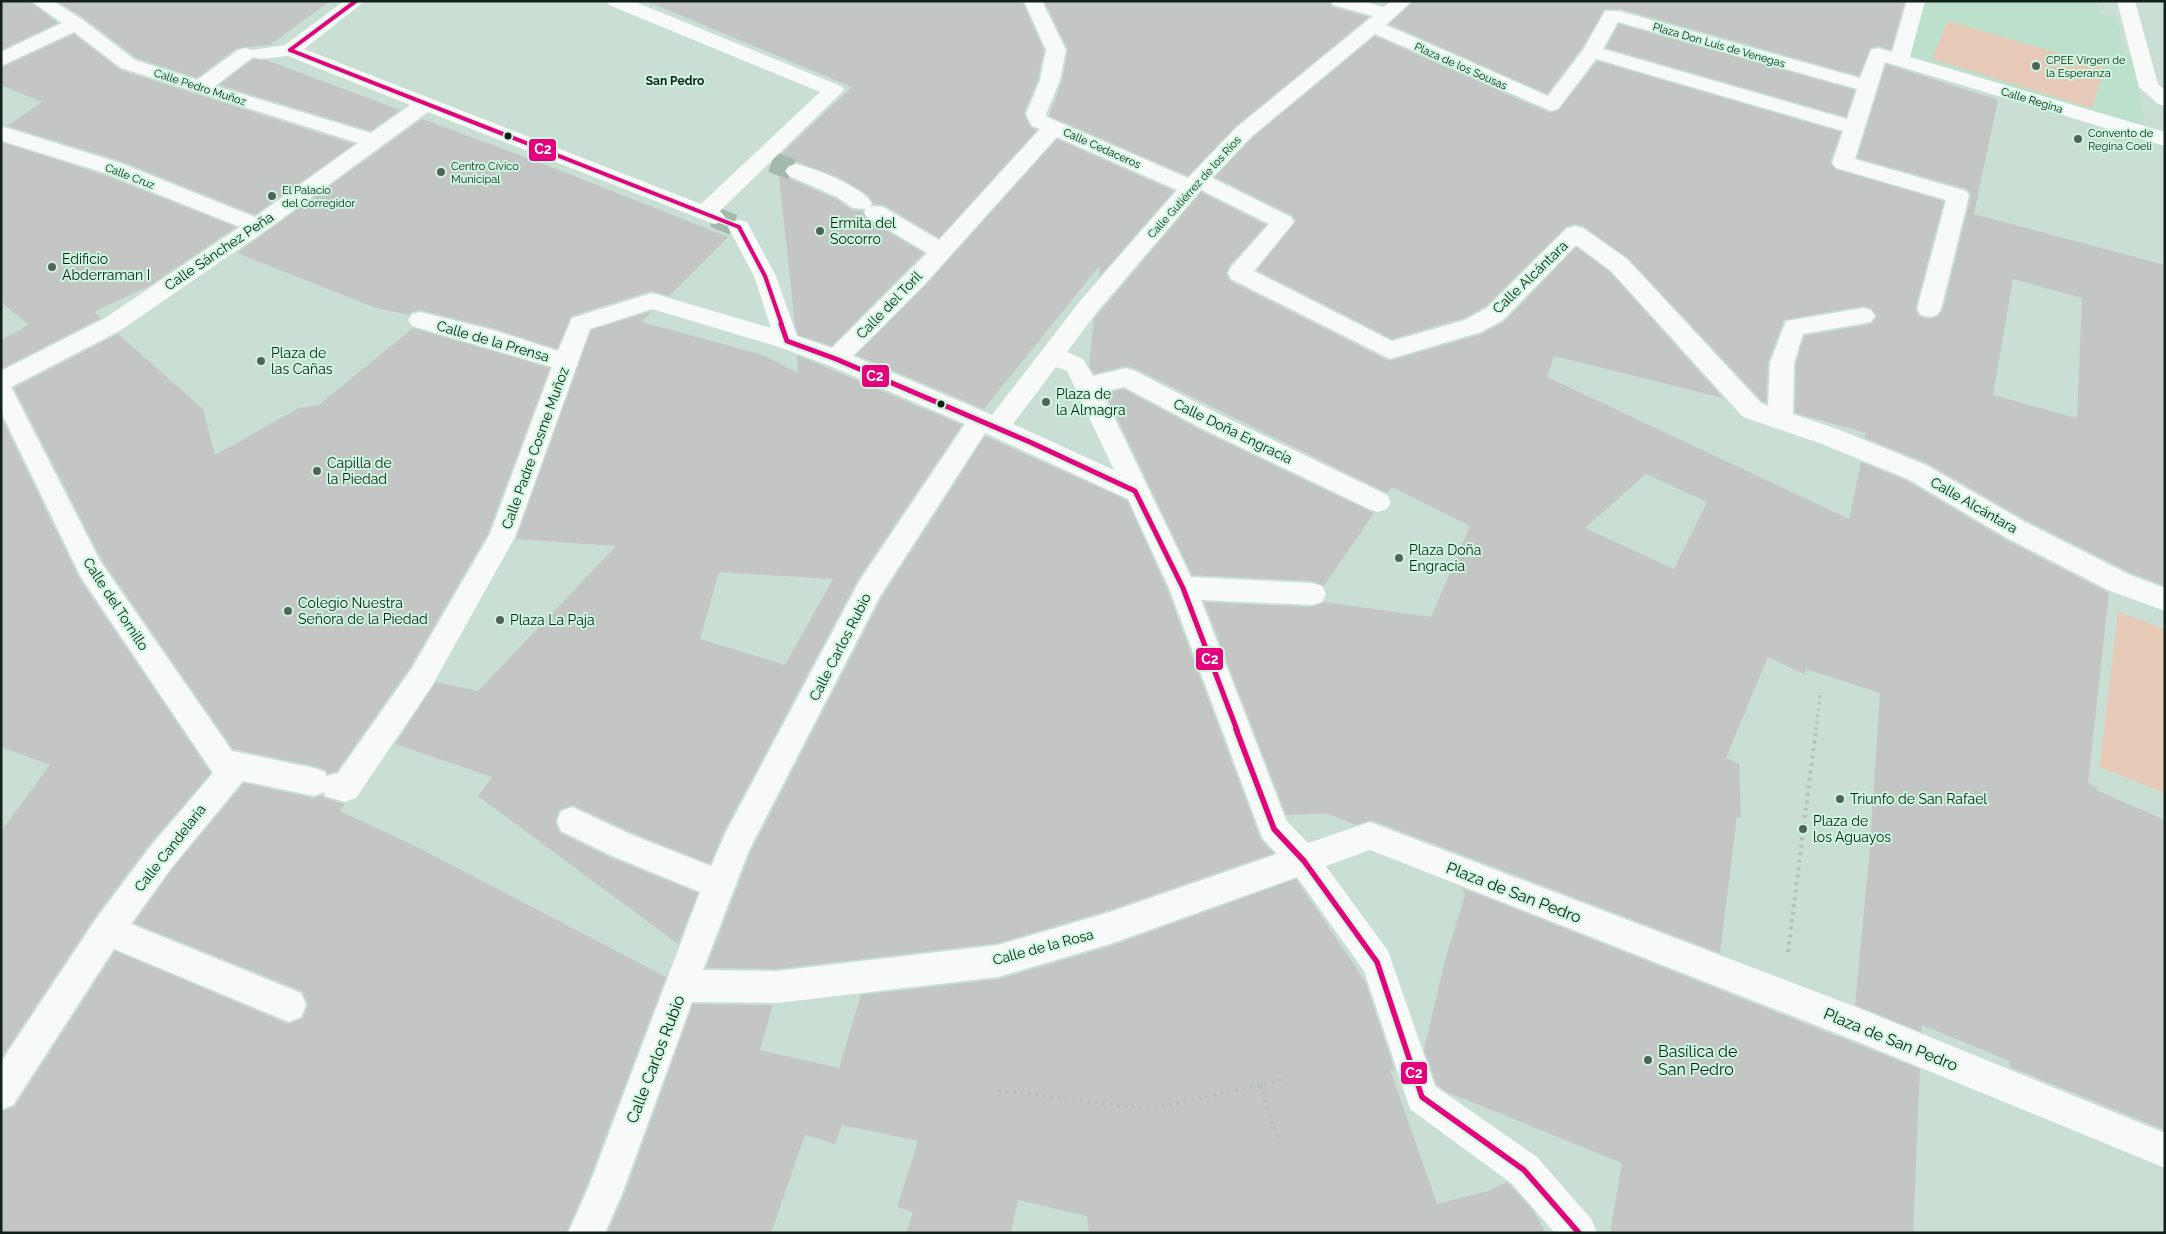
<svg xmlns="http://www.w3.org/2000/svg" width="2166" height="1234" viewBox="0 0 2166 1234" font-family="Raleway,sans-serif">
	<style>
		.built { fill: #bce0cc }
		.green { fill: #e6c9b6 }
		.building { fill: #c4c6c5; fill-rule: evenodd }
		.lines { fill: none; stroke-linecap: round; stroke-linejoin: round }
		.street-tunnel { stroke: #a4b9ae; stroke-width: 21; stroke-dasharray: 21 11; stroke-linecap: butt }
		.path-far1 { stroke: #b7bfbb; stroke-width: 3; stroke-dasharray: 2.5 4; stroke-linecap: butt }
		.path { stroke: #b7bfbb; stroke-width: 4; stroke-dasharray: 3 4.5; stroke-linecap: butt }
		.street { fill: #f7faf8; fill-rule: evenodd }
		.bus-1-far2-casing { stroke: #cdf6df; stroke-width: 7 }
		.bus-1-far1-casing { stroke: #cdf6df; stroke-width: 9 }
		.bus-1-casing { stroke: #cdf6df; stroke-width: 9 }
		.bus-1-far2 { stroke: #e5007d; stroke-width: 4 }
		.bus-1-far1 { stroke: #e5007d; stroke-width: 5 }
		.bus-1 { stroke: #e5007d; stroke-width: 5.5 }
		.poi-dot { fill: #516359; stroke: #cdf6df; stroke-width: 2 }
		.bus-dot { fill: #112018; stroke: #cdf6df; stroke-width: 2 }
		.labels { text-anchor: middle; stroke-width: 4; stroke-linejoin: round; paint-order: stroke }
		.far-street-label { font-size: 11px; fill: #112018; stroke: #cdf6df }
		.far-poi-label { font-size: 11px; fill: #112018; stroke: #cdf6df; text-anchor: start }
		.far-neighbourhood-label { font-size: 12px; font-weight: bold; fill: #112018; stroke: #cdf6df }
		.poi-label { font-size: 14px; fill: #112018; stroke: #cdf6df; text-anchor: start }
		.street-label { font-size: 14px; fill: #112018; stroke: #cdf6df }
		.near-street-label { font-size: 16px; fill: #112018; stroke: #cdf6df }
		.near-poi-label { font-size: 16px; fill: #112018; stroke: #cdf6df; text-anchor: start }
		.line-badge { stroke: #cdf6df; stroke-width: 2 }
		.badge-label { font-size: 14px; text-anchor: middle; font-weight: bold; fill: #fff }
	</style>
	<rect width="100%" height="100%" fill="#c9dfd3"/>
	<path class="built" d="M1924 1H2097L2100 14 2117 17 2125 54 2132 55 2145 128 1905 55Z"/>
	<path class="green" d="M1948 21 2105 67 2092 108 1932 59Z
		M2118 612 2165 629V793L2100 767Z"/>
	<path class="building" d="M1 1H29L58 23 1 50Z
		M57 1H330L270 45 237 48 197 78 136 58 84 18Z
		M646 1H1022L1044 50 1038 79 1024 113 1030 127 1037 130 939 238 884 205 873 204 868 195 838 177 797 162 788 165 783 171 788 178 836 199 852 210 863 211 866 219 924 253 832 346 798 335 795 325 777 158 852 87Z
		M1044 1H1329L1332 7 1369 17 1236 126 1188 176 1049 116 1062 81 1068 50Z
		M1414 1H1905L1891 50 1879 46 1870 48 1859 76 1620 9H1605L1581 49 1547 94 1389 24Z
		M1619 24 1855 90 1846 117 1606 48Z
		M74 34 120 70 354 144 255 215 121 161 7 126 42 102 1 85V68Z
		M1375 36 1550 113 1559 110 1597 61 1841 132 1830 162 1835 169 1944 201 1915 309 1919 316 1929 319 1937 317 1943 309 1971 195 1967 189 1857 158 1886 64 1998 100 1974 214 2165 265V586L2131 573 2026 520 1927 463 1865 438 1866 433 1795 413 1796 363 1804 336 1871 324 1877 317 1871 308 1863 306 1784 320 1768 363 1766 403 1762 401 1628 258 1583 226 1575 224 1566 227 1486 306 1464 318 1392 339 1257 270 1296 221 1292 215 1215 177 1252 138ZM2013 279 2082 298 2077 418 1993 395Z
		M253 59 266 60 400 110 371 131 219 85Z
		M422 119 541 163 728 237 669 296 651 291 571 316 557 349 493 328 420 310 412 312 409 315 376 308 237 253Z
		M1057 139 1174 191 1099 277 1100 265 984 409 856 355 924 287Z
		M1 142 104 175 236 227 149 286 94 312 101 318 1 369V340L29 325 1 302Z
		M1201 192 1266 225 1229 266 1226 274 1230 281 1389 361 1482 334 1504 322 1576 247 1610 272 1723 398 1554 356 1547 377 1849 519 1861 462 1907 481 2006 540 2109 593 2088 783 2097 788 2096 790 2165 820V1130L2010 1067V1061L1922 1025 1921 1032 1855 1005 1869 858 1880 693 1806 669 1804 674 1768 657 1726 758 1739 764 1741 818 1737 817 1720 953 1371 820 1356 825 1326 813 1286 815 1204 602 1312 607 1324 602 1431 617 1470 526 1392 487 1387 493 1136 369 1126 366 1094 374 1089 365 1094 319ZM1646 474 1707 502 1674 569 1585 528Z
		M652 311 642 322 763 355 798 373 797 355 962 425 858 579 724 831 710 864 633 833 573 805 559 810 555 822 560 833 609 857 698 893 678 944 478 796 492 777 395 744 436 682 478 691 616 546 516 539 591 330ZM719 572 833 579 785 665 700 639Z
		M413 328 550 368 488 533 410 667 337 771 327 774 326 770 314 766 233 749 102 560 14 388 118 334 203 409 215 455 299 408 319 405Z
		M1124 389 1200 430 1374 513 1324 586 1312 581 1192 575 1105 393Z
		M1 417 79 578 211 773 148 846 94 918 1 1058V831L50 765 1 747Z
		M985 436 1127 500 1167 589 1261 840 1274 853 1109 910 998 943 777 969 706 968 751 851 882 597Z
		M244 783 314 798 323 795 324 798 345 804 340 811 413 845 666 977 587 1185 566 1233H1V1112L15 1106 115 951 288 1024 303 1018 308 1004 302 991 134 923 173 868Z
		M1296 879 1365 981 1395 1071 1390 1069 1437 1204 1491 1190 1507 1182 1532 1209 1546 1233H1089L1087 1216 1018 1200 1011 1233H906L913 1212 897 1207 918 1141 842 1125 835 1144 805 1135 771 1233H607L624 1195 693 1004 773 1005 760 1050 839 1068 861 995 999 979 1111 946Z
		M1462 888 1920 1069 1913 1233H1610L1622 1163 1447 1092 1437 1085 1424 1050 1445 960 1465 895Z"/>
	<g class="lines">
		<path class="street-tunnel" d="M772 162 796 171
			M714 217 739 227"/>
		<path class="path-far1" d="M1816 730 1820 695"/>
		<path class="path" d="M1788 952 1816 729
			M1260 1085 1279 1143
			M998 1090 1148 1109 1283 1080"/>
		<path class="street" d="M31 1H53L83 20 135 60 197 80 238 50 245 48 252 50 285 45 344 1H365L304 49 701 204 820 92 609 5 607 1H633L841 86 844 90 720 211 725 217 722 222 714 224 428 112 265 231 121 330 11 387 100 561 232 751 314 768 325 772 326 776 338 773 412 668 490 534 552 367 412 326 408 320 412 314 420 312 493 330 558 351 572 318 652 293 771 328 754 276 728 227 731 222 739 220 747 222 776 276 797 336 832 348 927 253 867 217 864 212 866 209 853 208 837 197 789 176 785 171 789 166 796 164C816 169 861 186 872 203L870 206 883 207 939 240 1040 129 1032 126 1026 114 1040 80 1046 50 1024 1H1042L1066 50 1060 80 1046 114 1047 117 1188 178 1237 127 1373 16 1333 5 1331 1H1362L1384 7 1391 1H1412L1386 25 1548 96 1583 50 1605 11H1619L1860 78 1871 50 1878 48 1892 52 1907 1H1925L1910 57 2165 132V146L1885 62 1855 159 1966 191 1969 196 1941 309 1937 315 1929 317 1921 315 1917 309 1946 200 1836 168 1832 163 1843 131 1596 59 1558 109 1551 111 1375 34 1251 137 1212 178 1291 217 1294 222 1254 271 1392 341 1465 320 1487 308 1567 228 1575 226 1583 228 1627 259 1761 403 1768 406 1770 363 1786 321 1863 308 1871 310 1875 316 1871 322 1803 334 1794 363 1793 414 1840 430 1926 465 2025 522 2130 575 2165 588V611L2110 591 2007 538 1908 479 1822 444 1743 417 1611 271 1576 245 1503 320 1481 332 1390 359 1231 279 1228 273 1231 267 1269 224 1201 190 1096 313 1067 352 1083 359 1093 376 1126 368 1135 371 1219 414 1387 495 1391 502 1387 509 1378 512 1369 509 1201 428 1124 387 1102 392 1191 577 1312 583 1322 586 1326 594 1322 602 1312 605 1201 600 1286 820 1308 843 1370 822 1856 1007 2165 1133V1168L1856 1041 1370 850 1326 866 1388 951 1435 1086 1537 1157 1592 1220 1597 1233H1555L1511 1183 1410 1109 1364 971 1297 877 1110 944 998 977 777 1003 692 1002 622 1194 605 1233H568L589 1186 700 892 610 855 561 831 557 821 561 811 572 807 632 835 711 866 726 832 860 580 965 424 828 365 779 347 652 309 590 329 515 537 432 686 356 798 345 802 325 796 324 792 314 796 243 781 172 867 131 924 301 993 306 1005 301 1017 289 1022 114 949 13 1105 1 1110V1062L96 919 150 847 213 773 81 577 1 412V371L105 318 240 227 105 173 5 142 1 140V126L120 163 255 217 358 143 121 68 74 32 1 66V52L62 23ZM1618 22 1857 89 1847 119 1603 49ZM288 56 410 105 371 133 215 86 253 57 260 59ZM1057 137 1177 190 1080 301 992 415 853 356 923 286ZM1056 367 1067 371 1114 470 1013 424ZM985 433 1128 499 1169 588 1259 829 1263 839 1277 854 1110 912 998 945 777 971 703 970 749 850 880 596Z
			M2117 1H2135L2158 84 2165 90V106L2158 104 2139 87Z"/>
		<defs>
			<path id="bus-1-far2" d="M290 50 739 227 765 276 782 325
				M290 50 356 1"/>
			<path id="bus-1-far1" d="M781 324 787 341 836 359 1032 443 1135 491 1183 588 1237 730"/>
			<path id="bus-1" d="M1236 729 1274 829 1304 861 1377 962 1422 1097 1524 1170 1579 1233"/>
		</defs>
		<use href="#bus-1-far2" class="bus-1-far2-casing"/>
		<use href="#bus-1-far1" class="bus-1-far1-casing"/>
		<use href="#bus-1" class="bus-1-casing"/>
		<use href="#bus-1-far2" class="bus-1-far2"/>
		<use href="#bus-1-far1" class="bus-1-far1"/>
		<use href="#bus-1" class="bus-1"/>
	</g>
	<g class="poi-dot">
		<circle cx="2036" cy="66" r="5"/>
		<circle cx="2078" cy="139" r="5"/>
		<circle cx="441" cy="172" r="5"/>
		<circle cx="272" cy="196" r="5"/>
		<circle cx="820" cy="231" r="5"/>
		<circle cx="52" cy="267" r="5"/>
		<circle cx="261" cy="361" r="5"/>
		<circle cx="1046" cy="402" r="5"/>
		<circle cx="317" cy="471" r="5"/>
		<circle cx="1399" cy="558" r="5"/>
		<circle cx="288" cy="611" r="5"/>
		<circle cx="500" cy="620" r="5"/>
		<circle cx="1840" cy="799" r="5"/>
		<circle cx="1803" cy="829" r="5"/>
		<circle cx="1648" cy="1060" r="5"/>
	</g>
	<g class="bus-dot">
		<circle cx="508" cy="136" r="4.5"/>
		<circle cx="941" cy="404" r="4.5"/>
	</g>
	<g class="labels">
		<g class="far-street-label">
			<text transform="translate(1719 45) rotate(16)" y="4">Plaza Don Luis de Venegas</text>
			<text transform="translate(1461 66) rotate(24)" y="4">Plaza de los Sousas</text>
			<text transform="translate(200 87) rotate(18)" y="4">Calle Pedro Muñoz</text>
			<text transform="translate(2032 100) rotate(17)" y="4">Calle Regina</text>
			<text transform="translate(1102 148) rotate(24)" y="4">Calle Cedaceros</text>
			<text transform="translate(130 176) rotate(21)" y="4">Calle Cruz</text>
			<text transform="translate(1194 187) rotate(-48)" y="4">Calle Gutiérrez de los Ríos</text>
		</g>
		<g class="far-poi-label">
			<text x="2046" y="64">CPEE Virgen de<tspan x="2046" dy="13">la Esperanza</tspan></text>
			<text x="2088" y="137">Convento de<tspan x="2088" dy="13">Regina Coeli</tspan></text>
			<text x="451" y="170">Centro Cívico<tspan x="451" dy="13">Municipal</tspan></text>
			<text x="282" y="194">El Palacio<tspan x="282" dy="13">del Corregidor</tspan></text>
		</g>
		<g class="far-neighbourhood-label">
			<text x="675" y="85">San Pedro</text>
		</g>
		<g class="poi-label">
			<text x="830" y="228">Ermita del<tspan x="830" dy="16">Socorro</tspan></text>
			<text x="62" y="264">Edificio<tspan x="62" dy="16">Abderraman I</tspan></text>
			<text x="271" y="358">Plaza de<tspan x="271" dy="16">las Cañas</tspan></text>
			<text x="1056" y="399">Plaza de<tspan x="1056" dy="16">la Almagra</tspan></text>
			<text x="327" y="468">Capilla de<tspan x="327" dy="16">la Piedad</tspan></text>
			<text x="1409" y="555">Plaza Doña<tspan x="1409" dy="16">Engracia</tspan></text>
			<text x="298" y="608">Colegio Nuestra<tspan x="298" dy="16">Señora de la Piedad</tspan></text>
			<text x="510" y="625">Plaza La Paja</text>
			<text x="1850" y="804">Triunfo de San Rafael</text>
			<text x="1813" y="826">Plaza de<tspan x="1813" dy="16">los Aguayos</tspan></text>
		</g>
		<g class="street-label">
			<text transform="translate(219 251) rotate(-34)" y="5">Calle Sánchez Peña</text>
			<text transform="translate(1530 277) rotate(-44)" y="5">Calle Alcántara</text>
			<text transform="translate(889 305) rotate(-46)" y="5">Calle del Toril</text>
			<text transform="translate(493 341) rotate(16)" y="5">Calle de la Prensa</text>
			<text transform="translate(1233 431) rotate(26)" y="5">Calle Doña Engracia</text>
			<text transform="translate(535 448) rotate(-70)" y="5">Calle Padre Cosme Muñoz</text>
			<text transform="translate(1974 505) rotate(30)" y="5">Calle Alcántara</text>
			<text transform="translate(116 604) rotate(57)" y="5">Calle del Tornillo</text>
			<text transform="translate(840 647) rotate(-63)" y="5">Calle Carlos Rubio</text>
			<text transform="translate(170 848) rotate(-52)" y="5">Calle Candelaria</text>
			<text transform="translate(1043 947) rotate(-15)" y="5">Calle de la Rosa</text>
		</g>
		<g class="near-street-label">
			<text transform="translate(1514 892) rotate(21)" y="6">Plaza de San Pedro</text>
			<text transform="translate(1891 1039) rotate(22)" y="6">Plaza de San Pedro</text>
			<text transform="translate(655 1059) rotate(-69)" y="6">Calle Carlos Rubio</text>
		</g>
		<g class="near-poi-label">
			<text x="1658" y="1057">Basílica de<tspan x="1658" dy="18">San Pedro</tspan></text>
		</g>
	</g>
	<g class="line-badge">
		<rect x="528" y="138" width="29" height="24" rx="5" fill="#e5007d"/>
		<rect x="861" y="364" width="29" height="24" rx="5" fill="#e5007d"/>
		<rect x="1195" y="647" width="29" height="24" rx="5" fill="#e5007d"/>
		<rect x="1400" y="1061" width="28" height="24" rx="5" fill="#e5007d"/>
	</g>
	<g class="badge-label">
		<text x="543" y="154">C2</text>
		<text x="875" y="381">C2</text>
		<text x="1210" y="664">C2</text>
		<text x="1414" y="1078">C2</text>
	</g>
	<rect width="2166" height="1234" fill="none" stroke="#112018" stroke-width="5"/>
</svg>
